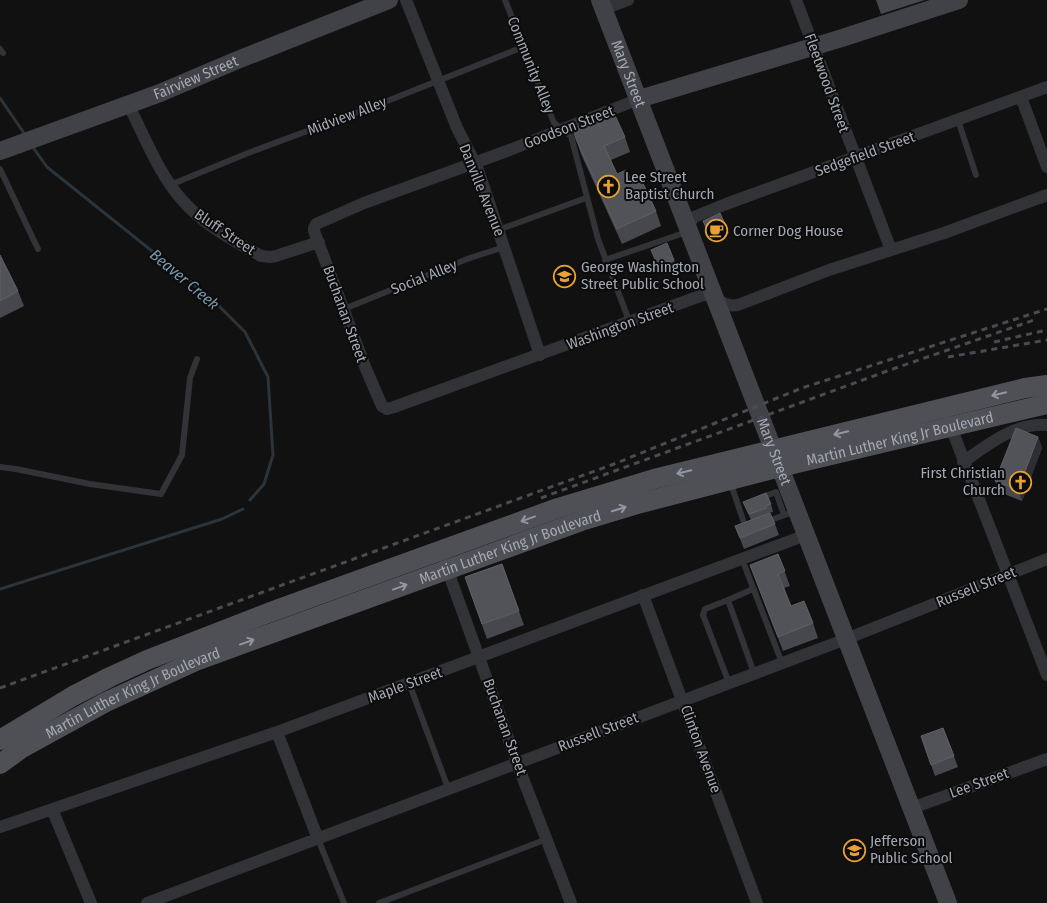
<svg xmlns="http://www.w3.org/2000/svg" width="1047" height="903" viewBox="0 0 1047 903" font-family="'Fira Sans Condensed',sans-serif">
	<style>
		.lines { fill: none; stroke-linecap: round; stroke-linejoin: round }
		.stream { stroke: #2b343a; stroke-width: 3 }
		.lane { stroke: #323337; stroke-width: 6 }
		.street { stroke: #323337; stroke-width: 12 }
		.secondary { stroke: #404247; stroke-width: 18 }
		.primary { stroke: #4e5056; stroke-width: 20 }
		.rail { stroke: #494b50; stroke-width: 3; stroke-dasharray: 6 5; stroke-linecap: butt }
		.wall { fill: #47484d }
		.shaded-wall { fill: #2d2e31 }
		.building { fill: #515358; stroke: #5e6066 }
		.oneway { stroke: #9296a0 }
		.labels { text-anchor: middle; stroke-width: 4; stroke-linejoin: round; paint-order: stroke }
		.street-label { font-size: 15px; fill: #a3a8b2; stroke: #0c0c0d }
		.poi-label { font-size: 15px; fill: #a3a8b2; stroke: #0c0c0d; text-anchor: start }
		.water-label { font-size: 16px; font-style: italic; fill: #7b98ac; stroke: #0c0c0d }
	</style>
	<rect width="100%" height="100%" fill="#111112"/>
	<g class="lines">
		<path class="stream" d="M0 98 26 136
			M32 146 47 167 212 299 245 332 268 377 273 455 264 484 250 500
			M0 589 222 519 243 509"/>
		<path class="lane" d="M505 0 554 123 571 136 598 239 630 323
			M0 49 3 53
			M958 120 976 175
			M0 169 38 249
			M170 185 248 153 372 107 523 47
			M498 230 586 198
			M605 260 681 234 685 229
			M344 309 467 259 504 247
			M0 467 16 469 90 484 161 494 182 455 190 378 197 359
			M731 484 744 523 749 526
			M760 498 776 492 784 515
			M765 522 796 511
			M742 559 782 663
			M728 600 753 589
			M409 683 448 788
			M729 683 703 615 705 609 728 600 754 673
			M318 839 344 903
			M379 903 547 839"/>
		<path class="street" d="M406 0 457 128 477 167 540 355
			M796 0 891 250
			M604 9 628 0
			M1021 97 1047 167
			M639 99 507 151 364 203 316 224 314 228V231L366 369 382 406 387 409 394 407 703 295C717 294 720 308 738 305L829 270 944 233 1047 195
			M128 104C144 135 159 175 183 201 204 225 233 240 261 256L270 257 276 256 319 242
			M688 226 694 217 726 204 1047 87
			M949 422 1047 675
			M963 462C989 444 1014 423 1047 425
			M445 563 517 763 571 903
			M643 595 757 903
			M277 732 318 839
			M912 808 1047 759
			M52 809 91 903
			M0 827 277 732 806 535
			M147 903 846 639 1047 559"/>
		<g class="secondary">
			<path id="s1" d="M600 0 948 903"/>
			<path d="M639 99 842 38 959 0"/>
			<path id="s2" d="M0 151 160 93 235 61 389 0"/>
		</g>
		<g class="primary">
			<path d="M0 740 73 696 110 677 147 660 268 613 558 508 654 479 1025 388 1047 385"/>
			<path id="s3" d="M0 764 22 748 106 702 198 660 581 521 641 503 780 467 1047 404"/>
		</g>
		<path class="rail" d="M994 342 1047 330
			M948 357 1047 340
			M541 498 890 370 1034 320
			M0 688 614 464 802 388 1047 309"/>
	</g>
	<path class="wall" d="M876 0H925L881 14Z
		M625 137 630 152 611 160 617 174 633 183 656 211 661 226 622 244 581 154 576 139Z
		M703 221 726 226 729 233 711 241Z
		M651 250 674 260 677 267 661 274Z
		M0 255 18 291 24 306 0 318Z
		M1038 437 1042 448 1022 501 999 492 995 481Z
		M743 502 771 504 773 512 769 513 775 524 779 535 744 549 735 526 751 520Z
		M778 554 790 586 784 588 791 606 813 623 818 638 783 651 750 565Z
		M502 564 524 625 487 639 465 577Z
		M943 728 958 767 935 776 921 736Z"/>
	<path class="shaded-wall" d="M1038 437 1042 448 1022 501 1018 490Z"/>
	<path class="building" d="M613 111 625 137 604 146 617 174 626 170 633 183 641 179 656 211 617 229 576 139 573 129Z
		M720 213 726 226 709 234 703 221Z
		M667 243 674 260 658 266 651 250Z
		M0 255 18 291 0 301Z
		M1016 428 1038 437 1018 490 995 481Z
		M766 493 771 504 766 506 767 508 749 514 743 502Z
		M770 513 775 524 740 538 735 526Z
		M778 554 785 571 778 574 791 606 804 601 813 623 778 637 750 565Z
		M502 564 519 611 482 624 465 577Z
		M943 728 954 756 931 765 921 736Z"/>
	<defs><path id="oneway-shaft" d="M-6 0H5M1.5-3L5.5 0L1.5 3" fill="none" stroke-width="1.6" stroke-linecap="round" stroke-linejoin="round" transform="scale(1.25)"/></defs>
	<g class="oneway">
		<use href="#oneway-shaft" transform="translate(999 394) rotate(166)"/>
		<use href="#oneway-shaft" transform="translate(841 433) rotate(166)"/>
		<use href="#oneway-shaft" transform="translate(684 472) rotate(166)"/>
		<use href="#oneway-shaft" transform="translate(619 509) rotate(-17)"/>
		<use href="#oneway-shaft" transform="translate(528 519) rotate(160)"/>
		<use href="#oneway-shaft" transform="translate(400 587) rotate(-20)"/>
		<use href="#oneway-shaft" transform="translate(247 642) rotate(-20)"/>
	</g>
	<defs>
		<symbol id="church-ring" viewBox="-11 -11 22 22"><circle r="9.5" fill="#0c0c0d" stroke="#e8a133" stroke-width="1.5"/><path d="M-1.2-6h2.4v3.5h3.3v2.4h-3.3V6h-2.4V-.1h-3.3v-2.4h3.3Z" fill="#e8a133"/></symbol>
		<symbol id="cafe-ring" viewBox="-11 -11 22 22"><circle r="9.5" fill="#0c0c0d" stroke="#e8a133" stroke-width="1.5"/><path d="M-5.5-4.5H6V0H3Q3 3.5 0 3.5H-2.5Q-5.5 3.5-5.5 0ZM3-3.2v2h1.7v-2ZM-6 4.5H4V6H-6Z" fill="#e8a133"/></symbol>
		<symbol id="school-ring" viewBox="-11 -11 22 22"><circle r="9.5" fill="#0c0c0d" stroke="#e8a133" stroke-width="1.5"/><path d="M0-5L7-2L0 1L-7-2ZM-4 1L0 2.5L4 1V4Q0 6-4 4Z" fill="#e8a133"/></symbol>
	</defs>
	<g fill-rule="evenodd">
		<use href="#church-ring" x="596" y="174" width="25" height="25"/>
		<use href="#cafe-ring" x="704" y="218" width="25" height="25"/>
		<use href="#school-ring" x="552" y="264" width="25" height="25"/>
		<use href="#church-ring" x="1008" y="470" width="25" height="25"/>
		<use href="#school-ring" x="842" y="838" width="25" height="25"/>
	</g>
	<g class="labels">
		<g class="street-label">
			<text transform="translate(531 65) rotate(68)" y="5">Community Alley</text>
			<text dy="5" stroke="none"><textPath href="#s1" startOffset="79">Mary Street</textPath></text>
			<text dy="5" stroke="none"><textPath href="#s2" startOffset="209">Fairview Street</textPath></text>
			<text transform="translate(827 83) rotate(70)" y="5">Fleetwood Street</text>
			<text transform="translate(347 116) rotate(-21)" y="5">Midview Alley</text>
			<text transform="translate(569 127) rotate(-21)" y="5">Goodson Street</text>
			<text transform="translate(865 154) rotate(-20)" y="5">Sedgefield Street</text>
			<text transform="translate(482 190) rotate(68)" y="5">Danville Avenue</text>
			<text transform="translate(225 232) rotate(34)" y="5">Bluff Street</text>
			<text transform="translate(424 277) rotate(-22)" y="5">Social Alley</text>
			<text transform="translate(345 314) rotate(70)" y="5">Buchanan Street</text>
			<text transform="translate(620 326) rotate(-20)" y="5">Washington Street</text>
			<text dy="5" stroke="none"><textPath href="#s3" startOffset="961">Martin Luther King Jr Boulevard</textPath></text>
			<text dy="5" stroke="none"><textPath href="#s1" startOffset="484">Mary Street</textPath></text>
			<text dy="5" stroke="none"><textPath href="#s3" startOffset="556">Martin Luther King Jr Boulevard</textPath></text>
			<text transform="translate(976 587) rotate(-22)" y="5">Russell Street</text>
			<text transform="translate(405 685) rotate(-20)" y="5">Maple Street</text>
			<text dy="5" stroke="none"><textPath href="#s3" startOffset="151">Martin Luther King Jr Boulevard</textPath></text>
			<text transform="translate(505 727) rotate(70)" y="5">Buchanan Street</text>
			<text transform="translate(598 732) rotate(-21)" y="5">Russell Street</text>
			<text transform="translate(701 749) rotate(70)" y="5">Clinton Avenue</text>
			<text transform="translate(979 783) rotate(-20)" y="5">Lee Street</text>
		</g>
		<g class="poi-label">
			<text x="625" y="182">Lee Street<tspan x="625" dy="17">Baptist Church</tspan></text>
			<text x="733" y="236">Corner Dog House</text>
			<text x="581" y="272">George Washington<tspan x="581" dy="17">Street Public School</tspan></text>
			<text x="1005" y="478" text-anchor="end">First Christian<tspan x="1005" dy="17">Church</tspan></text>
			<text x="870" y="846">Jefferson<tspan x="870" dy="17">Public School</tspan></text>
		</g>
		<g class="water-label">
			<text transform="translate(185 279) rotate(40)" y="6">Beaver Creek</text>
		</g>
	</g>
</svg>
